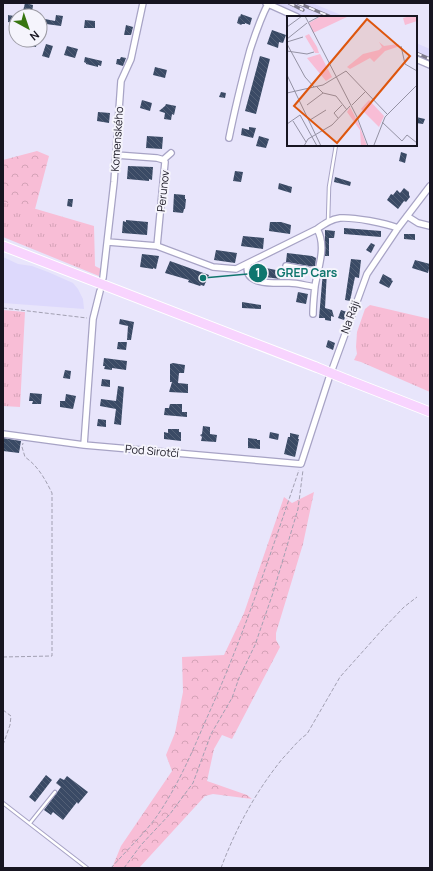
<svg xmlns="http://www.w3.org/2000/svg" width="433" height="871" viewBox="0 0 433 871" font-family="Manrope,sans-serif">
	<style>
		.built { fill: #ddd9fc }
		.grass { fill: url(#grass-tufts) }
		.forest { fill: url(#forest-crowns) }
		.building { fill: url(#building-back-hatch) }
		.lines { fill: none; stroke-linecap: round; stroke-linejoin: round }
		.service-casing { stroke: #a7a3c5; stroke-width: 4.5 }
		.minor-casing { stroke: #a7a3c5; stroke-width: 8 }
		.primary-casing { stroke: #fff; stroke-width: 11 }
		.path { stroke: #a2a0b2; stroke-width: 1; stroke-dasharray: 4 2; stroke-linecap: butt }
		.service { stroke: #fff; stroke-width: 2.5 }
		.minor { stroke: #fff; stroke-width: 5.5 }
		.primary { stroke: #f8d4fe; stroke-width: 9 }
		.rail-casing { stroke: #7d7a8b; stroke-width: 3.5 }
		.rail { stroke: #f5f4fc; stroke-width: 2; stroke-dasharray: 6; stroke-linecap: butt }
		.primary-bridge-casing { stroke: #fff; stroke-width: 11; stroke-linecap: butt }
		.primary-bridge { stroke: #f8d4fe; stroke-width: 9 }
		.labels { text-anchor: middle; stroke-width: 4; stroke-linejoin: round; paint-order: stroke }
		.street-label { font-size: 11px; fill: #171521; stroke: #f5f4fc }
		.inset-road { fill: none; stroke: #9492a4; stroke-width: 1 }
		.view { fill: #de560d; fill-opacity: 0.15; stroke: #de560d; stroke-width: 2 }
		.inset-edge { fill: none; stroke: #171521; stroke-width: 2 }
		.leader { fill: none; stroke: #0f766e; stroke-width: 1.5 }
		.callout-dot { fill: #0f766e; stroke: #f5f4fc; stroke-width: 1.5 }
		.mark-label { font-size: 12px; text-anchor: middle; font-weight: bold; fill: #fff }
		.callout-label { font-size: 12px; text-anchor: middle; font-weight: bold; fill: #0f766e; stroke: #f5f4fc; stroke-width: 4; stroke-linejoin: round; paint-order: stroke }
	</style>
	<defs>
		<pattern id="grass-tufts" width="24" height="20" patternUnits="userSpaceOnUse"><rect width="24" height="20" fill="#f8bdd6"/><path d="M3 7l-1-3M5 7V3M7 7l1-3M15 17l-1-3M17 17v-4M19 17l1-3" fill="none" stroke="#d4a2b7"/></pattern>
		<pattern id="forest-crowns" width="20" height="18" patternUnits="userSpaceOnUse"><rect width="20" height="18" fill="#f8bdd6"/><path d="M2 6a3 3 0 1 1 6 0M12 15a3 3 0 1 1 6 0" fill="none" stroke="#d4a2b7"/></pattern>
		<pattern id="building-back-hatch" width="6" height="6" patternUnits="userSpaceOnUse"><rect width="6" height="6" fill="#3a4a65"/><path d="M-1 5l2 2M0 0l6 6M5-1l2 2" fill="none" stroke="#536076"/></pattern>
	</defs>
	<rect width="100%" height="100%" fill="#e8e5fb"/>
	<path class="built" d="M275 3H312L346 17H306Z
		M416 43 430 49V65L416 59Z
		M3 257 18 264 32 266 48 272 73 283 78 289 83 299 84 309 3 303Z"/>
	<path class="grass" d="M3 202 19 204 94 226 95 266 101 269 99 276 3 237Z
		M370 305 430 319V392L361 362 354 360 357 354 356 347 357 332 365 309Z
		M3 310 25 312 20 407 3 406Z"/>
	<path class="forest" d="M37 151 49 156 35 209 3 202V160Z
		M314 492 303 544 276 633V640L280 647 232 739 222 735 214 749 207 781 247 795 252 799 213 794 205 796 139 868H112L121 846 172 771 166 755 175 733 183 692 182 657 224 655 244 613 284 497 292 503Z"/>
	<path class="building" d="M25 3 33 5 32 13 23 11Z
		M241 14 252 18 250 25 245 23V24H242L241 25 237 23 239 16 240 17Z
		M8 15 14 16V23L8 22Z
		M56 15 63 16 61 26 46 24 45 29 40 28V18L55 21Z
		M85 20 95 21V28H84Z
		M126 25 133 27 131 35H124Z
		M272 30 286 35 283 43 279 42 278 48 267 44Z
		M30 40H37L36 47 29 46Z
		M46 44 53 46 49 58 42 56Z
		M67 46 78 49 75 58 64 55Z
		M260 56 270 59 256 114 245 111Z
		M85 57 102 61 101 66 98 65V67L86 64V63L84 62Z
		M121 57 126 58 123 66 116 64 117 59H120Z
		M155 67 167 70 165 78 153 75Z
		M221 92 226 93 225 98 219 97Z
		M142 100 152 103 150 111 140 108Z
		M166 104 176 106 174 115 172 114 171 120 164 119 165 113 159 111 165 106Z
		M98 112 110 113 109 123 97 121Z
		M416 117 425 119 423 124 416 123Z
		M249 127 256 128 253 138 241 135 242 128 249 130Z
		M147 136 163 137 162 149 146 148Z
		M259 136 269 139 266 148 256 146Z
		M401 152 407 154 405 163 399 161Z
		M128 166 153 167 152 180 149 179V181L127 179Z
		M235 171 243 172 241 182 233 181Z
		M335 177 351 182 350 186 334 182Z
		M279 183 292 187 291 193 278 189Z
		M404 188 409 192V195L410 197 406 202 404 201 398 209 387 200 391 194 393 195 397 190 400 193Z
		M174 194 185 195V199H186L185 209H184L183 213 173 212Z
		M68 199H73L72 207 67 206Z
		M126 220 148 222 147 235 122 233 123 221 126 222Z
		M270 222H281L291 225 290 234 269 231Z
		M344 228 381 231V237L344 234Z
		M325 230 335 231 334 238H329V256H325Z
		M404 234H415V240L404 239Z
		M243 236 264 238 263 249 241 246Z
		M371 243 375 245 371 253 366 250Z
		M216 250 237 253 235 263 214 260Z
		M287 253 312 256 316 258 315 267 286 262Z
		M142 254 159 256 156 269 153 268V269L140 267Z
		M351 259 361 260 359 278 355 277 350 301 345 300Z
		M415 260 430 264 428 273 412 268Z
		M170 261 209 275 204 286 201 285 200 286 188 282 189 280 165 273Z
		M259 268H266L281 271 280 279 258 276Z
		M323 271H327L325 308 332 310 334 317 331 316V321L325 320V318H319Z
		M383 274 392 279 391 280 393 281 389 288 379 283Z
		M298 292 308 294 306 304 296 302Z
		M242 302 261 305V309L242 308Z
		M341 310 347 312 344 320 338 318Z
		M120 319 134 322 131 340H127L128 326 119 324Z
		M328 340 335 343 333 350 326 347Z
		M118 342H127L126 350 117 349Z
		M104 358 127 361 126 370 112 368V370L104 369 105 366H103Z
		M173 363 185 365 184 373H179L178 383 188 384V393L169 392 172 382H170V364Z
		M65 370 71 371 70 379 63 378Z
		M102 379 110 380V387L101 386Z
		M118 386 124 387 121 425 114 424 116 409 100 406 101 399 116 401Z
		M30 393 42 394 41 404H32L33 401H29Z
		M66 394 76 396 73 409 60 407V401H65Z
		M170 404H182V412H187V417L164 415 165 408H169Z
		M98 419 106 420V427L97 426Z
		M203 426 210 427V434L217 435 216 442 201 441 202 437 200 435 202 434Z
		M168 429H179V432H181V441L164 439V432L168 433Z
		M270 432 279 434 278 440 269 438Z
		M290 433 299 435 298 439H299L295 457 284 454 288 437H290Z
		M3 438 21 441 19 453 3 451Z
		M248 438 257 439V440H260V449L248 448Z
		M46 775 52 780 35 802 29 797Z
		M67 776 88 792 78 804 77 802 63 820 53 812 51 815 44 810 61 787 56 783 60 778 64 780Z"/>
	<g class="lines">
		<defs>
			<path id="service" d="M328 221 329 187 336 145
				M3 803 87 868
				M30 823 55 792"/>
			<path id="minor" d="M266 3 297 17
				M416 59 430 65
				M229 138C235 108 242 80 250 50 255 35 260 19 268 4
				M116 155 157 158 164 160 165 162 157 246
				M163 160 171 153
				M407 216 418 223 430 226
				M108 242 157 246 213 267 236 269 317 229C324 224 331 219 340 218 354 217 385 223 398 228
				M248 264C242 286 276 283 289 283 298 283 307 286 315 287
				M286 266 318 272
				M103 278 114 182 121 81 131 59 143 3
				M313 314C313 305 314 296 315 286 318 268 327 246 317 229
				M3 434 84 445 301 464 329 378 367 274 398 228 430 186
				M84 445 93 319 100 291"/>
			<path id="primary" d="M3 246 316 367
				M348 380 430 412"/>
		</defs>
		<use href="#service" class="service-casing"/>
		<use href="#minor" class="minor-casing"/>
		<use href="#primary" class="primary-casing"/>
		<path class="path" d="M3 308 87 318
			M3 657 52 656V493C45 479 38 466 25 457L22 447 23 443
			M3 710 11 716 10 725 3 745
			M111 868C125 852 145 833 157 816 177 787 191 755 205 722 242 641 270 555 299 470
			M124 868 141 845 170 814 193 783 211 734 232 698 239 678 255 645 273 593 298 509 303 470
			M221 868C236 828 256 791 283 758 291 750 297 741 307 734L340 677 382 630 404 607 417 597"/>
		<use href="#service" class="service"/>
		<use href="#minor" class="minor"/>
		<use href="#primary" class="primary"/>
		<defs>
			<path id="rail" d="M289 3 303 10
				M298 3 331 17
				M416 53 430 59"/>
		</defs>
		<use href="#rail" class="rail-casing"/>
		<use href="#rail" class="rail"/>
		<defs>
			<path id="primary-bridge" d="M316 367 348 380"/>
		</defs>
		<use href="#primary-bridge" class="primary-bridge-casing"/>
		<use href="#primary-bridge" class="primary-bridge"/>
	</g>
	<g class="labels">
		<g class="street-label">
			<text transform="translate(117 139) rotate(-86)" y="4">Komenského</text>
			<text transform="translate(163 191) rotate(-84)" y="4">Perunov</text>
			<text transform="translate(350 317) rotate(-70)" y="4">Na Ráji</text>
			<text transform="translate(152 451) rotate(5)" y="4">Pod Sirotčí</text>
		</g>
	</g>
	<g transform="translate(287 16)">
		<rect width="130" height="130" fill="#e8e5fb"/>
		<path d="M22 18 30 31 32 37H28L18 20ZM33 38 45 61 39 65 20 42ZM82 84 97 100 92 111 74 93ZM63 91 71 106 80 130H74L73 114 60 96Z" fill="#f8bdd6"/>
		<path d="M34 0H62L26 17 22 7ZM92 26 97 30 111 28 113 30 98 35 87 46 83 42 63 53 60 51 76 38 92 34 95 31Z" fill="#f8bdd6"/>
		<path d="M123 0H130V5L118 9 116 2Z" fill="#f8bdd6"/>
		<path class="inset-road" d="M18 0 70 101 81 130M22 6 33 0M0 11 15 0M0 23 20 7M0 26 16 21M0 28 18 61 27 71M114 30 118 48 130 55M0 35 20 38 27 36M0 59 34 130M29 70 36 77 49 80 60 94M0 77 36 69 59 55 100 98M20 89 36 77M65 89 79 75M51 102 47 97 55 89M23 104 39 94M6 105 19 126M95 106 115 125 120 119 130 127M0 108 13 99 30 130M87 129 98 101 130 69M17 130 21 123 45 109 63 90"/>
		<path class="view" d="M80 3 123 40 50 127 7 90Z"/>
		<rect width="130" height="130" class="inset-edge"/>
	</g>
	<path class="leader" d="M203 278L258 273"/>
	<g class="callout-dot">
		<circle cx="203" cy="278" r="4"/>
		<circle cx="258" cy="273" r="10"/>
	</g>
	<g class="mark-label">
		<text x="258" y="277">1</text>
	</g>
	<g class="callout-label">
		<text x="307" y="277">GREP Cars</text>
	</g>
	<rect width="433" height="871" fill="none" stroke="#171521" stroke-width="8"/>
	<g transform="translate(28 28) rotate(140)"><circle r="19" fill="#f5f4fc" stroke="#9c9ba4"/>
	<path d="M0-3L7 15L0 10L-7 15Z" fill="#387611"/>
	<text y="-6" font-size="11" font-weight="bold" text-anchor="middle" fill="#171521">N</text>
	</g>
</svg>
